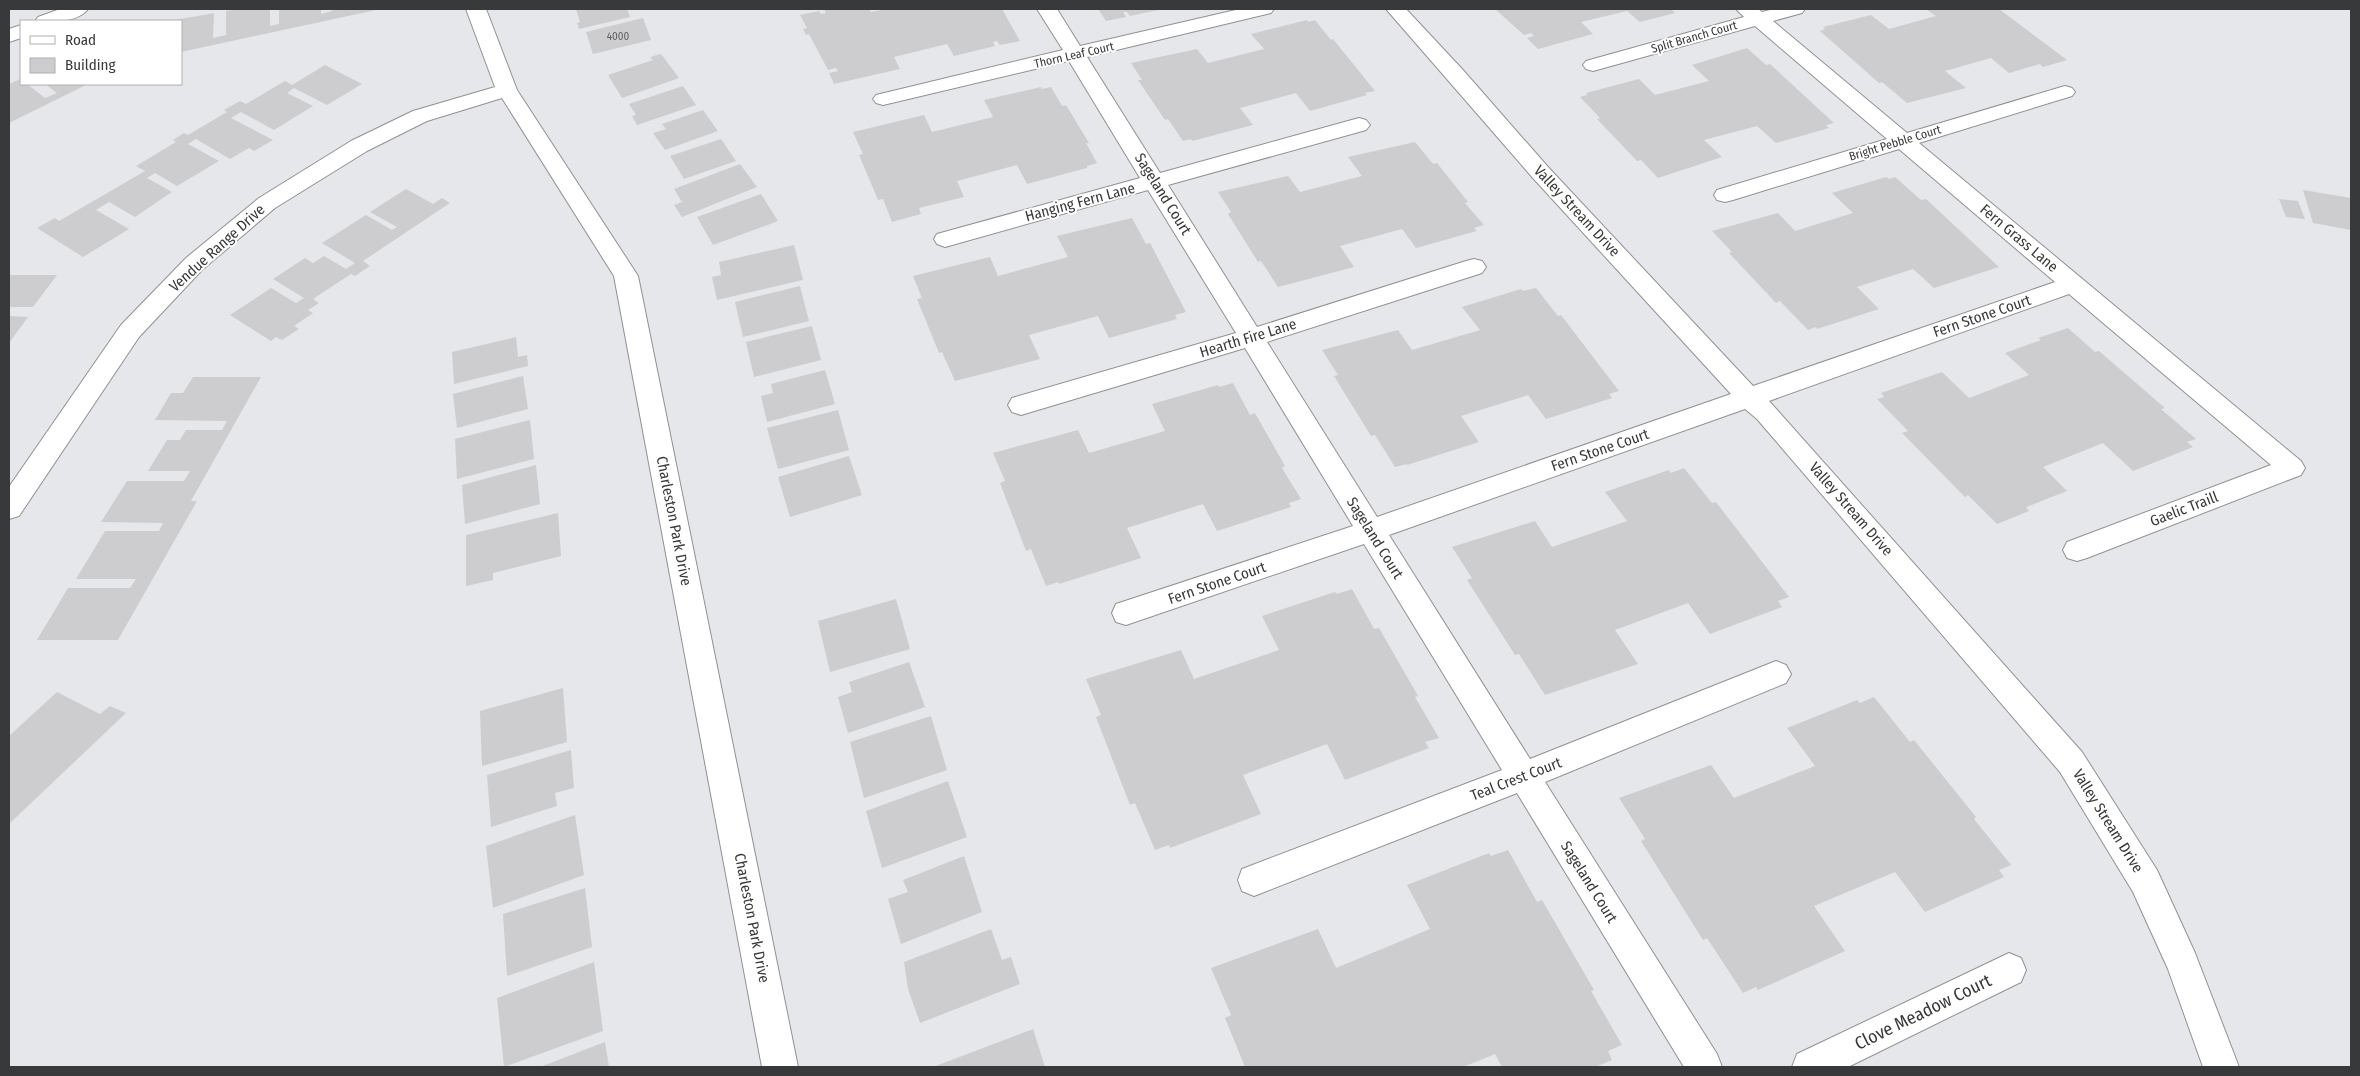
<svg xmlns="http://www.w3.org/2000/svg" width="2360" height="1076" viewBox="0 0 2360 1076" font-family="'Fira Sans Condensed',sans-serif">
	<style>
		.building { fill: #cdcdcf }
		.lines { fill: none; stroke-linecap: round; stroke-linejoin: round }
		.street-casing { stroke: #919194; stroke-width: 2 }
		.street { fill: #fff; fill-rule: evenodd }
		.labels { text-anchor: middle; stroke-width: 4; stroke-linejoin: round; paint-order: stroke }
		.far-number-label { font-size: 11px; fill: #5d5e5f }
		.far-street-label { font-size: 12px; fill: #38393a; stroke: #fff }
		.street-label { font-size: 15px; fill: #38393a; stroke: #fff }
		.near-street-label { font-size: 18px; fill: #38393a; stroke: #fff }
	</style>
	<rect width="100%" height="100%" fill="#e6e7ea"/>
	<path class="building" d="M240 9H270V26L279 24V9H321V14L332 11V9L376 10 181 52V21L175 20 214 13 213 38 226 35V11Z
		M576 9H627L630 17 579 29 577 23 580 22Z
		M824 9H869L871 12 886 9H1002L1020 41 1000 45 997 41 993 42 995 46 954 56 947 44 894 57 900 69 834 84 829 73 838 71 836 68 828 70 809 34 806 35 803 29 807 28 800 15 819 11 821 14 826 13Z
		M1098 9H1158V10L1130 16 1127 12H1123L1126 17 1106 21Z
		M1495 9H1671L1675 13 1640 22 1627 11 1581 22 1593 34 1538 49 1527 38 1534 36 1531 33 1524 35Z
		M1926 9H1999L2067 60 2043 67 2040 64 2009 73 1991 58 1945 71 1966 88 1907 103 1882 82 1879 83 1820 31 1825 29 1823 27 1871 15 1889 29 1936 16Z
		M643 18 651 40 593 54 586 32Z
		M1307 20 1308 22 1315 20 1331 40 1333 39 1375 91 1365 93 1367 95 1310 111 1296 93 1240 108 1253 125 1192 141 1191 139 1183 141 1168 119 1165 120 1138 80H1142L1131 63 1197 49 1208 63 1264 49 1251 34Z
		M1747 48 1766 65 1770 64 1834 123 1826 125 1829 128 1776 143 1757 126 1704 140 1722 157 1658 178 1641 160 1637 161 1597 119 1600 118 1580 97 1587 95 1586 93 1639 79 1655 95 1709 81 1692 65Z
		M661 54 679 78 622 98 608 75 653 60 650 57Z
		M325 65 362 84 327 105 294 88 287 93 313 106 274 130 241 112 231 118 273 140 254 151 249 148 230 159 196 139 188 144 219 161 177 186 155 173 147 178 172 192 135 217 109 202 96 210 129 229 83 257 37 228 55 218 59 221 145 171 136 166 176 142 173 140 184 133 188 135 227 112 224 110 240 101 246 104 285 81 292 85Z
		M20 79 21 84H27L45 98 57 93 45 84H88L9 123V84Z
		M683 86 696 105 637 125 632 116 636 115 629 104Z
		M1041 87 1042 89 1051 87 1062 106 1066 105 1089 143H1086L1097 163 1087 166V168L1027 184 1017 165 957 181 964 197 919 208 921 214 892 222 883 199 878 200 859 155 863 154 853 132 924 115 932 132 993 117 984 100Z
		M703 110 718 131 665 150 653 133 666 129 662 124Z
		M721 139 736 161 684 179 670 156Z
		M1415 142 1433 164 1437 163 1468 202 1465 203 1484 225 1474 228 1477 231 1416 248 1402 229 1340 246 1354 267 1278 287 1261 261 1258 262 1228 214 1231 212 1218 192 1288 176 1300 192 1362 176 1348 157Z
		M740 164 757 187 682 217 674 205 682 202 674 189Z
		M1886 177 1889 179 1895 177 1921 200 1926 199 1999 267 1934 288 1913 269 1857 287 1879 309 1817 329 1816 327 1808 330 1780 301 1776 303 1729 253 1732 252 1712 231 1778 213 1795 231 1853 213 1832 193Z
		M406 189 433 204 442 198 450 203 363 261 370 266 355 276 351 274 313 299 319 303 308 310 313 313 294 326 299 329 282 340 276 337 271 341 230 315 271 288 296 303 304 298 273 279 305 258 313 263 324 256 346 269 355 263 322 243 366 215 392 230 397 227 370 212Z
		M2303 190 2351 198V230L2313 223Z
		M761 194 778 221 713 245 697 217Z
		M2279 199 2298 201 2305 219 2286 217Z
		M1132 218 1146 244 1150 243 1186 312 1175 315 1177 319 1109 338 1098 316 1029 335 1040 359 955 381 942 352 939 353 917 299 922 298 913 276 990 257 998 276 1068 257 1057 236Z
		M794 245 803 280 717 300 712 277 721 275 719 262Z
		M9 275H57L33 307H9Z
		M800 286 809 321 743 337 735 302Z
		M1536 288 1558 316 1561 315 1619 391 1609 394 1612 398 1546 419 1528 395 1461 416 1479 442 1407 465V464L1395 467 1375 435 1371 436 1334 376 1338 375 1322 350 1398 330 1412 350 1480 330 1462 307 1521 289 1523 291Z
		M9 316 28 317 9 343Z
		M812 326 821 360 754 377 746 342Z
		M2068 328 2095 352 2099 351 2165 408 2161 409 2196 439 2187 442 2193 447 2133 471 2103 443 2043 467 2067 491 2026 507 2029 511 1997 524 1968 495 1965 497 1902 433 1908 431 1877 399 1884 397 1881 393 1942 372 1969 398 2029 375 2005 353 2041 340 2038 338Z
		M516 337 518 357 527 355 528 366 454 384 452 352Z
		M825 370 835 404 767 422 761 396 773 393 771 384Z
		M523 376 528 409 457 428 453 394Z
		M193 377H261L191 501H197L118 640H37L68 588H130L136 579H76L105 531H159L163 523 101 522 127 481H184L190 471H148L167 440H180L186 430H222L227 421 155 420 171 393H183Z
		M1233 383 1250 415 1255 413 1285 466 1282 468 1301 499 1289 503 1291 507 1217 531 1203 504 1127 528 1141 558 1059 584 1058 582 1046 586 1031 549 1026 551 1000 483 1005 481 993 453 1078 430 1089 453 1165 431 1152 404 1218 385 1219 387Z
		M838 410 849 450 778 469 767 428Z
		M530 420 534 459 457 479 455 439Z
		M849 456 862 495 790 517 778 477Z
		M536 465 540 504 465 524 462 485Z
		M1684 468 1712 503 1716 502 1789 597 1778 601 1782 607 1710 634 1688 603 1615 630 1638 664 1545 695 1519 654 1515 655 1467 580 1472 578 1452 547 1535 521 1552 547 1627 521 1605 492 1669 470 1671 473Z
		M558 513 561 556 493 573V580L466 586V535Z
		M1352 589 1374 629 1379 628 1418 696 1415 697 1439 738 1425 742 1429 748 1345 780 1327 744 1243 775 1261 814 1170 848 1169 845 1155 850 1135 803 1130 805 1096 717 1101 715 1086 679 1181 650 1194 679 1279 650 1262 616 1335 592 1337 594Z
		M896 599 910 649 830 672 818 621Z
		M909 662 925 707 848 733 838 697 852 692 849 682Z
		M563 688 567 742 482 766 480 711Z
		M57 692 100 714 110 706 126 713 9 824V736Z
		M1874 697 1910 742 1914 740 1976 817 1974 819 2011 865 1999 870 2004 877 1925 912 1895 872 1814 906 1845 951 1758 990 1756 987 1743 993 1707 938 1703 940 1641 841 1645 839 1619 798 1711 765 1734 798 1815 766 1787 728 1857 700 1860 703Z
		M931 716 947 770 864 798 850 742Z
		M571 750 574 788 555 793 557 806 491 827 487 775Z
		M948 781 967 837 882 868 866 811Z
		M575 815 584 875 493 908 486 846Z
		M1508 850 1537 902 1542 900 1594 990 1591 991 1622 1045 1608 1051 1612 1060 1595 1067H1502L1495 1054 1463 1067H1245L1225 1018 1231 1015 1211 968 1318 929 1336 968 1430 929 1407 885 1489 853 1491 856Z
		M964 856 982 912 901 944 888 899 908 892 903 880Z
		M585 888 592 947 507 976 503 914Z
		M991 929 1002 960 1011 957 1020 984 920 1023 908 989 904 962Z
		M594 962 603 1031 504 1067 497 998Z
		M1033 1029 1045 1067H933Z
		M605 1042 609 1067H540Z"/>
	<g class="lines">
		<defs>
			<path id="street" d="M60 9H88C78 23 50 22 35 21L38 17Z
				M466 9H486L517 90 638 276 798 1067H762L614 276 502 98 427 121 367 151 275 208 202 270 139 337 19 516 9 519V487L121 325 186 258 259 198 351 141 413 111 495 87Z
				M1037 9H1057L1080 46 1240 9H1274L1271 13 1087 57 1160 173 1359 118 1366 120 1370 125 1366 130 1168 185 1257 327 1466 261 1474 259 1482 261 1486 267 1482 273 1267 342 1377 517 1731 394 1532 177 1386 9H1406L1463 70 1548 167 1753 386 2055 282 1899 149 1733 200 1725 202 1717 200 1714 195 1717 190 1887 139 1755 26 1593 71 1586 69 1583 65 1586 61 1744 17 1736 9H1758L1762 12 1774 9H1805L1802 13 1773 21 1907 133 2058 88 2065 86 2072 88 2075 92 2072 96 1919 143 2301 461 2305 468 2301 475 2087 558 2077 561 2067 558 2063 550 2067 542 2271 465 2069 294 1769 401 2082 752 2157 870 2195 953 2239 1067H2203L2168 969 2133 892 2060 772 1757 419 1745 409 1389 535 1530 759 1766 665 1776 661 1786 665 1791 674 1786 683 1545 782 1717 1054 1722 1067H1684L1517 793 1254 896 1242 891 1238 880 1242 869 1502 770 1364 544 1126 625 1116 622 1112 613 1116 604 1353 526 1245 348 1021 415 1012 412 1008 405 1012 398 1236 333 1148 190 945 247 937 244 934 239 937 234 1140 178 1069 61 883 105 876 103 873 99 876 95 1063 50Z
				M21 25V38L9 42V29Z
				M2009 953 2021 958 2026 970 2021 982 1848 1067H1792L1797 1054Z"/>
		</defs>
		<use href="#street" class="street-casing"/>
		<use href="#street" class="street"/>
	</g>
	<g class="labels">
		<g class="far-number-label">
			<text x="618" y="40">4000</text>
		</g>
		<g class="far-street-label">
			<text transform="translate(1694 37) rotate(-16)" y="4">Split Branch Court</text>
			<text transform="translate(1074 55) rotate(-13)" y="4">Thorn Leaf Court</text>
			<text transform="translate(1895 143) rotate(-17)" y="4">Bright Pebble Court</text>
		</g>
		<g class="street-label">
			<text transform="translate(1163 194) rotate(58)" y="5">Sageland Court</text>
			<text transform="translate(1080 202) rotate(-15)" y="5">Hanging Fern Lane</text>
			<text transform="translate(1577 211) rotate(47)" y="5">Valley Stream Drive</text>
			<text transform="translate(2019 238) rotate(40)" y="5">Fern Grass Lane</text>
			<text transform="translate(217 248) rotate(-42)" y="5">Vendue Range Drive</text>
			<text transform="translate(1982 316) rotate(-19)" y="5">Fern Stone Court</text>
			<text transform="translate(1248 338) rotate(-17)" y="5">Hearth Fire Lane</text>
			<text transform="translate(1600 450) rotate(-19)" y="5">Fern Stone Court</text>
			<text transform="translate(1851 509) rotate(49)" y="5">Valley Stream Drive</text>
			<text transform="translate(2184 509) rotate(-21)" y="5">Gaelic Traill</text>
			<text transform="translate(674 521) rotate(79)" y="5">Charleston Park Drive</text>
			<text transform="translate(1375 538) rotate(58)" y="5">Sageland Court</text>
			<text transform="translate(1217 583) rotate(-19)" y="5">Fern Stone Court</text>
			<text transform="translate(1516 779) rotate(-21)" y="5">Teal Crest Court</text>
			<text transform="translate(2108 821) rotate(58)" y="5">Valley Stream Drive</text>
			<text transform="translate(1589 882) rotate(58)" y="5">Sageland Court</text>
			<text transform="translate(752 918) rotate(79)" y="5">Charleston Park Drive</text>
		</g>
		<g class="near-street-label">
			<text transform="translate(1923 1012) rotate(-26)" y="6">Clove Meadow Court</text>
		</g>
	</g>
	<rect width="2360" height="1076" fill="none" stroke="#38393a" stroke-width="20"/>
	<rect x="20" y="20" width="162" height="65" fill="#ffffff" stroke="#afb0b0"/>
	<rect x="30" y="36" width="25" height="8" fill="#ffffff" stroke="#afb0b0"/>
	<text x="65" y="45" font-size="15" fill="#38393a">Road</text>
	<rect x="30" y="58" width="25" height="15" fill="#cdcdcf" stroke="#afb0b0"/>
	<text x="65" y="70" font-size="15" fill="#38393a">Building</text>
</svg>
